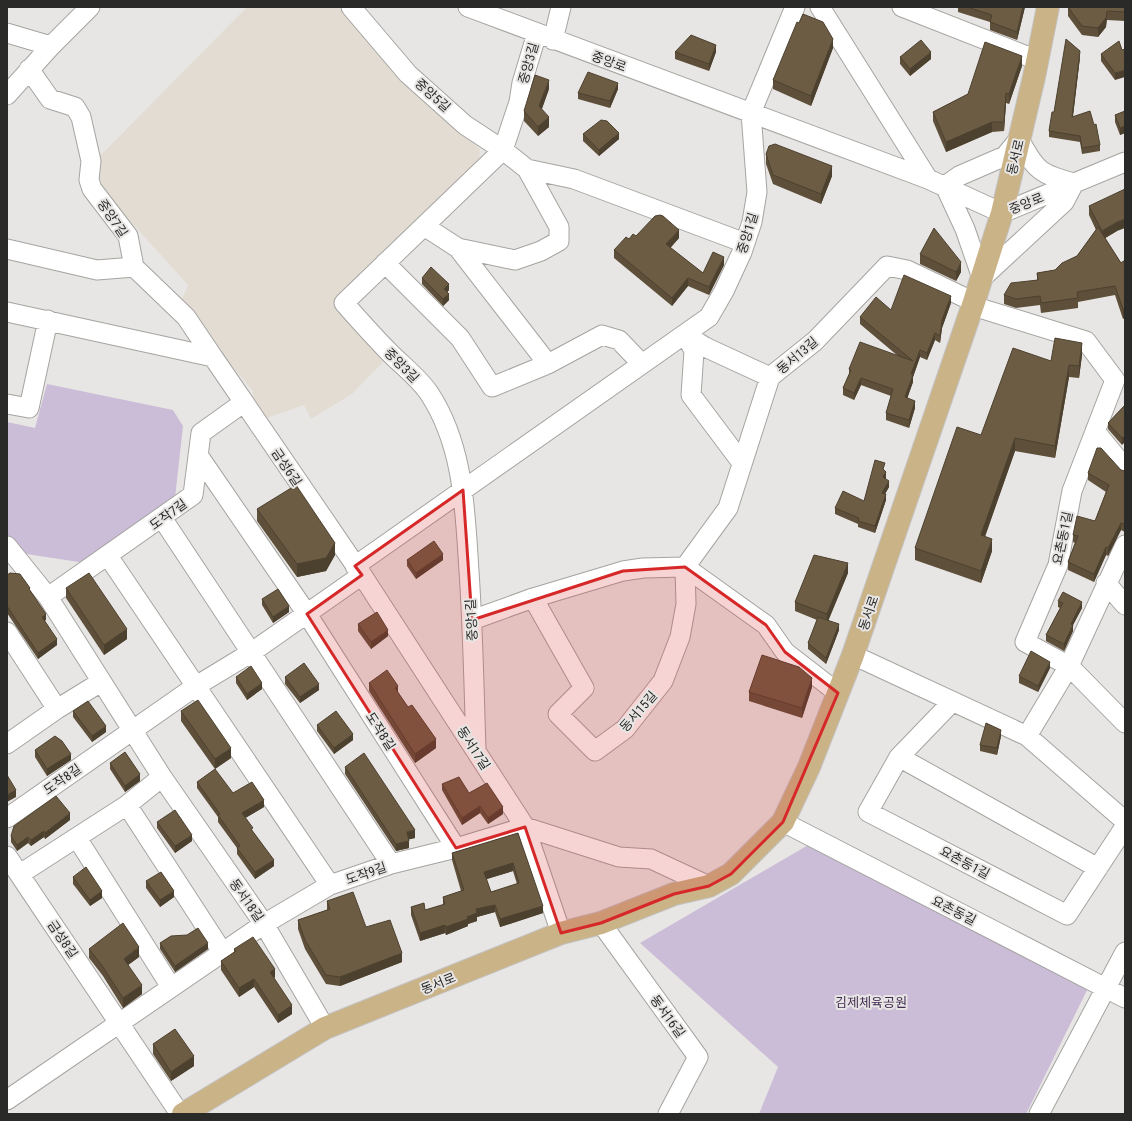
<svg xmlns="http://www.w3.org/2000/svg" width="1132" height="1121" viewBox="0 0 1132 1121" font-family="'Roboto Condensed','Noto Sans KR',sans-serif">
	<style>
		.built { fill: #e2dcd3 }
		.green { fill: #cbbcd7 }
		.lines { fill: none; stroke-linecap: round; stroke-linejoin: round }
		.minor-casing { stroke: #a5a4a1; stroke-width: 21 }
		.major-casing { stroke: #c3c3c3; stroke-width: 24 }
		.minor { stroke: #fff; stroke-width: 19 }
		.major { stroke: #cbb388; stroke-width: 22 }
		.wall { fill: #5d4f3a; fill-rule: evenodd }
		.shaded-wall { fill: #4c402f }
		.building { fill: #6c5c43; stroke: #4c402f; fill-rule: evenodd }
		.marked { fill: #d62828; fill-opacity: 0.2; stroke: #d62828; stroke-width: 3; stroke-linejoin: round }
		.labels { text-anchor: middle; stroke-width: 4; stroke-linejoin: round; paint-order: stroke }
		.street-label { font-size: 13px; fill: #2a2a29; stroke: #e8e6e4 }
		.park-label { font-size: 13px; fill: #432c54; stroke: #e8e6e4 }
	</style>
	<rect width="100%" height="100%" fill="#e8e6e4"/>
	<path class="built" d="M247 7H339L410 87 480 149 479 164 339 300 341 314 384 361 352 394 311 419 304 405 264 419 254 405 253 391 180 304 188 285 95 182 98 158Z"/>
	<path class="green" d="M47 384 173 410 183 426 175 498 85 563 27 554 7 536V422L35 428Z
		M810 844 1091 982 1026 1114H759L778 1067 640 943Z"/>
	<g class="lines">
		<defs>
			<path id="minor" d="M351 7 408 74 465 125 503 150 527 169 574 179 745 243
				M468 7 928 179 1002 213 1125 162
				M820 7 928 179
				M902 7 1037 60
				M7 33 51 46
				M553 40 561 7
				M29 69 50 99 75 107 81 117 91 161 89 180 92 189 128 236 134 267
				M7 95 51 46 90 7
				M1019 139C1036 171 1040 174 1074 183L1064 202 982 278 965 229 945 186 959 176 1005 156Z
				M424 226 458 248 515 260 541 251 559 241V227L527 169
				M458 248 548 364
				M7 249 97 270 134 267
				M385 263 460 338 492 387 548 364 602 335 619 340 641 363
				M134 267 186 317 213 357
				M973 306 1086 341 1115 380 1072 491 1058 565 1025 642 1069 666 1125 723
				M7 312 213 357 362 575 525 827 561 933
				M686 335 694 351 691 395 742 463
				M686 335 705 347 770 377
				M7 404 29 408 48 320
				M1095 431 1125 468
				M198 455 307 614 456 848
				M162 518 391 864
				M7 546 48 597 162 777 264 924 325 1028
				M108 556 330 885
				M355 566 709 317 724 291 742 252 752 222 757 192 751 113 795 7
				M1106 583 1125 605
				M48 597 193 495 201 433 243 403
				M533 598 584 688 558 714 595 751 625 729 663 681 680 637 686 604 685 567 728 508 770 377 815 341 887 266 907 270 974 302
				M472 620 533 598 623 571 643 568 685 567 766 625 785 652 838 693
				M7 632 57 709
				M853 655 1027 736 1125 821
				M952 702 899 757 868 812 1067 915 1122 831 1125 828
				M1027 736 1069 666 1125 545
				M7 744 57 709 101 682
				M476 749C474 690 473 630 469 571 465 510 464 446 429 393 419 378 404 367 391 354 375 338 359 320 344 303L503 150 519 102 522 83 537 33
				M899 757 1098 868
				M127 805 223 953
				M7 818 196 686 252 652 362 575
				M783 822 1125 998
				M77 838 171 987
				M7 856 180 1114
				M20 874 127 805 162 777
				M601 923 698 1057 668 1114
				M7 1100 264 924 330 885 391 864 456 848 525 827 619 857 651 859 709 886
				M1039 1114 1125 952"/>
			<path id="major" d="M183 1114 325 1028 561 933 601 923 674 894 709 886 731 874 783 822 809 767 853 655 974 302 1002 213 1034 77 1048 7"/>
		</defs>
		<use href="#minor" class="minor-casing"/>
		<use href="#major" class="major-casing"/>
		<use href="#minor" class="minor"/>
		<use href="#major" class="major"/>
	</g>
	<path class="wall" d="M958 7H1025L1017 40 990 30V22L958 12Z
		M1068 7H1125V21L1107 20 1106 27 1098 37 1082 35 1068 16Z
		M833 48 811 106 773 89V80Z
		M1122 50 1115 80 1101 61V54Z
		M675 52H716L709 71 675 59Z
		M900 57 931 59 910 76 900 64Z
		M1080 57 1073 117 1100 145V151L1082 154 1080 142 1049 137V131L1054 112Z
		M1022 66 1009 104 1006 103 1004 131 992 132 946 152 933 121V112Z
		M549 89 542 109 549 127 538 136 524 121V111Z
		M618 89 610 108 578 99V93Z
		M1125 111V133L1120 135 1115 122V115Z
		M583 134 619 139 599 156 583 141Z
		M766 154 832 176 821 204 773 184 766 164Z
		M1089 206 1117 231 1105 238 1121 263 1125 260V317L1123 319 1115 295 1078 302V308L1041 313 1040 305 1016 308 1004 304V295L1037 280V273L1055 270 1077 256 1096 230 1089 215Z
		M679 238 670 248 703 273 724 265 709 295 688 286 672 306 614 258V250L629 239Z
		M920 254 961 272 956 281 920 264Z
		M422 278 449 290 447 292 449 300 443 306 422 284Z
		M951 303 942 328 940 343 935 340 927 360 920 357 913 377V382L907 398 915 408 909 428 886 420V413L891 396 861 385 854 400 843 395V388L849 374V369L898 356 860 324V317L891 310Z
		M1082 355 1079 378 1069 377 1055 458 1015 451 985 537 992 551 981 583 915 560V548L981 435Z
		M1125 405 1122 445 1108 429V423Z
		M885 470 886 479 889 487 885 494 886 500 875 533 858 527V524L835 514V508L864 501Z
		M1121 470 1125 471V532L1121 530 1108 556 1106 555 1094 582 1068 570V562L1075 543 1073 542V535L1095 521 1106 492 1088 480V473Z
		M257 509 335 555 326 571 297 577 257 521Z
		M407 560H443L416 579 407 566Z
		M848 573 828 620 839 630 826 664 808 649V643L817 620 795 611V602Z
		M7 575 30 591 57 645 38 659 7 613Z
		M66 588 127 639 104 655 66 598Z
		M262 599 289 612 273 623 262 605Z
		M1058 601 1082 608 1073 625V631L1064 651 1046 641V635L1060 608 1058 607Z
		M358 624 388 636 371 649 358 631Z
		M1050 668 1038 692 1019 683V676Z
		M236 677 262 689 247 700 236 683Z
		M285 677 319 690 300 703 285 684Z
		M369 683 398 693 436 748 415 763 369 691Z
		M812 687 802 718 749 701V692Z
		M73 711 106 732 92 742 73 717Z
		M181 711 231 758 215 769 181 721Z
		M317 725 353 740 334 754 317 731Z
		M1001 736 997 755 980 751V745Z
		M35 750 71 760 47 776 35 757Z
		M110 763 140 781 125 792 110 769Z
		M345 767 415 838 408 839 409 848 396 851 345 774Z
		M197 782 233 793 264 807 245 818 253 832 274 866 255 879 237 854V848L218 822V817L197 788Z
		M442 784 469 793 503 814 488 824 480 813 462 825 442 790Z
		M70 820 45 839 44 837 31 846 28 843 17 851 11 842V836Z
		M157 822 192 841 175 853 157 828Z
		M518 833 543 913 500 927 495 912 477 917V921L468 924V926L446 935 445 933 420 941 411 915V907L425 910 443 905V897L461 891 452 860V853ZM513 871 517 884 491 892 486 879Z
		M73 877 102 898 90 906 73 884Z
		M146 881 174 897 160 907 146 888Z
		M327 901 366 927 402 962 340 986 326 984 305 949 298 929V920L327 910Z
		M160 943 208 949 175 972 160 949Z
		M89 949 139 957 128 965 142 994 123 1008 103 976 89 958Z
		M234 949 275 977 274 978 292 1014 278 1023 254 987 239 997 221 970V961L234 952Z
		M153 1044 194 1066 171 1081 153 1054Z"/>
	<path class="shaded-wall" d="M1023 7H1025L1017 40V32Z
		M1107 11 1106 27 1098 37V28Z
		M833 39V48L811 106V96Z
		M716 45V52L709 71V64Z
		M1080 51V57L1072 123V117Z
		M931 52V59L910 76V69Z
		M1022 56V66L1009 104V94Z
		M1125 70V77L1115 80V73Z
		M549 80V89L539 116V106Z
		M618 83V89L610 108V101Z
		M1006 93V103L1004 131V122Z
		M549 117V127L538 136V127Z
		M992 122V132L946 152V142Z
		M1125 126V133L1120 135V128Z
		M619 133V139L599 156V150Z
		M832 166V176L821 204V194Z
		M1125 219V228L1117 231 1102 240V231L1117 222Z
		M679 230V238L666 253V244Z
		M724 257V265L709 295V287Z
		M961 262V272L956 281V272Z
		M688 278V286L672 306V298Z
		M449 284V290L444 296V289Z
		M449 294V300L443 306V299Z
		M951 296V303L942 328 940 343V336L942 320Z
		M1125 308V317L1123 319V309Z
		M935 333V340L927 360V353Z
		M1082 343V355L1079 378V366Z
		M920 350V357L913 377V382L905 405V397L911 374Z
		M1069 365V377L1055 458V446Z
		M861 378V385L854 400V393Z
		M915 401V408L909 428V420Z
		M1125 436V442L1122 445V438Z
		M1015 438V451L981 547V535Z
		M886 472V479L883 484V477Z
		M889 481V487L882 499V493Z
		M886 494V500L875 533V526Z
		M1121 523V530L1108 556V548Z
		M992 539V551L981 583V571Z
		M335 543V555L326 571 297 577V564Z
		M1106 547V555L1094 582V574Z
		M443 554V560L416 579V573Z
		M848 563V573L827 624V614Z
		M1082 602V608L1073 625V631L1064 651V644L1071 624Z
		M289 606V612L273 623V617Z
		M46 614V620L42 623V617Z
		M839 624V630L826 664V658Z
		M127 629V639L104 655V645Z
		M388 630V636L371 649V642Z
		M57 639V645L38 659V653Z
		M1050 662V668L1038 692V686Z
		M812 678V687L802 718V708Z
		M262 683V689L247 700V694Z
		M319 684V690L300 703V697Z
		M398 686V694L395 688Z
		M106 726V732L92 742V736Z
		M1001 730V736L997 755V748Z
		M353 734V740L334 754V748Z
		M436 739V748L415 763V754Z
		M231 748V758L215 769V759Z
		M71 754V760L47 776V769Z
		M140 774V781L125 792V786Z
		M16 790V797L7 802V795Z
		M264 800V807L242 820V813Z
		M480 806V813L462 825V818Z
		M503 807V814L488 824V818Z
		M70 813V820L45 839V833Z
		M415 830V838L407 840V832Z
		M44 831V837L31 846V840Z
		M192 835V841L175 853V846Z
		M28 837V843L17 851V845Z
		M409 841V848L396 851V844Z
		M274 860V866L255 879V872Z
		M513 863V871L484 880V872Z
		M102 891V898L90 906V900Z
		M174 891V897L160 907V900Z
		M495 905V912L477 917V921L468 924V926L446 935V927L467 917 476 909Z
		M543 906V913L500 927V919Z
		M445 925V933L420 941V933Z
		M208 943V949L175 972V966Z
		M139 947V957L124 968V959Z
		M402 953V962L340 986V977Z
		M275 969V977L270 981V972Z
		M254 979V987L239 997V988Z
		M142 985V994L123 1008V998Z
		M292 1005V1014L278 1023V1015Z
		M194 1056V1066L171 1081V1072Z"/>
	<path class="building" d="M967 7H1023L1017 32 990 22 992 15Z
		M1068 7H1125V12L1107 11 1106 18 1098 28 1082 26Z
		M803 14 823 22 833 39 811 96 773 80 797 22 799 23Z
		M691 35 716 45 709 64 675 52Z
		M1066 39 1080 51 1072 117 1090 111 1094 125 1096 124 1100 145 1082 148 1080 136 1049 131 1052 112H1054Z
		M921 40 931 52 910 69 900 57Z
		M1119 41 1122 50 1125 49V70L1115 73 1101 54Z
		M985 42 1022 56 1009 94 1006 93 1004 122H992L946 142 933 112 968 94Z
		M588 72 618 83 610 101 578 93Z
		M535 75 549 80 539 106 549 117 538 127 524 111Z
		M1125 111V126L1120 128 1115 115Z
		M601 120 607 121 619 133 599 150 583 134Z
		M775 144 832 166 821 194 773 175 766 154 769 146Z
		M1125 189V219L1117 222 1102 231 1089 206Z
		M660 215 663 216 679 230 666 244 703 273 713 252 724 257 709 287 688 278 672 298 614 250 626 237 629 239 633 234 636 236 655 216Z
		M1098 227 1121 263 1125 260V308L1123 309 1115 286 1077 292 1078 298 1041 303 1040 296 1016 299 1004 295 1011 283 1038 280 1037 273 1055 270 1062 263 1077 256Z
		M934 228 961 262 956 272 920 254Z
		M431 267 449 284 444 289 449 294 443 299 422 278Z
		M904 275 951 296 942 320 940 336 935 333 927 353 920 350 911 374 913 375 905 397 915 401 909 420 886 413 893 389 861 378 854 393 843 388 851 370 849 369 860 342 913 361 860 317 876 297 891 310Z
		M1055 338 1082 343 1079 366 1069 365 1055 446 1015 438 981 535 992 539 981 571 915 548 957 427 981 435 1013 348 1051 361Z
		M1125 405V436L1122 438 1108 423Z
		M1097 448H1101L1121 470 1125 471V524L1121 523 1108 548 1106 547 1094 574 1068 562 1078 536 1073 535 1077 516 1095 521 1109 485 1088 473Z
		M875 460 885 463 883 469 886 472 883 477 889 481 882 493 886 494 875 526 858 521 859 518 835 508 843 491 864 501Z
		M296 485 335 543 326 558 297 564 257 509Z
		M434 541 443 554 416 573 407 560Z
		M814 555 848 563 827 614 795 602Z
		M10 573 20 574 30 588 29 589 46 614 42 617 57 639 38 653 7 606V575Z
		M89 573 127 629 104 645 66 588Z
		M278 589 289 606 273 617 262 599Z
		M1063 592 1082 602 1071 624 1073 625 1064 644 1046 635 1063 603 1058 601Z
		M377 612 388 630 371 642 358 624Z
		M818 617 839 624 826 658 808 643Z
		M1031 651 1050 662 1038 686 1019 676Z
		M762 655 799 667 812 678 802 708 749 692Z
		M304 663 319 684 300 697 285 677Z
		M251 666 262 683 247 694 236 677Z
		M387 670 398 686 395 688 408 707 412 705 436 739 415 754 369 683Z
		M198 700 231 748 215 759 181 711Z
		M88 701 106 726 92 736 73 711Z
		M336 711 353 734 334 748 317 725Z
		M986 723 1001 730 997 748 980 745Z
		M55 736 62 741 71 754 47 769 35 750Z
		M125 752 140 774 125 786 110 763Z
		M364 753 415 830 407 832 409 841 396 844 345 767Z
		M215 769 233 793 252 782 264 800 242 813 253 828 251 829 274 860 255 872 237 848 240 846 218 815 220 814 197 782Z
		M7 775 16 790 7 795Z
		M459 777 469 793 487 783 503 807 488 818 480 806 462 818 442 784Z
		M56 796 70 813 45 833 44 831 31 840 28 837 17 845 11 836 14 826Z
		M175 810 192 835 175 846 157 822Z
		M518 833 543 906 500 919 495 905 476 909 477 913 467 917 468 919 446 927 445 925 420 933 411 907 424 903 425 910 445 904 443 897 464 890 452 853ZM513 863 519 883 491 892 484 872Z
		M86 867 102 891 90 900 73 877Z
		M161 872 174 891 160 900 146 881Z
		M353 892 366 927 390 920 402 953 340 977 326 975 305 940 298 920 330 909 327 901Z
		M123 923 139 947 124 959 142 985 123 998 103 967 89 949Z
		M198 928 208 943 175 966 160 943 171 936 187 935Z
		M253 937 275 969 270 972 292 1005 278 1015 254 979 239 988 221 961 236 951 234 949Z
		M175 1029 194 1056 171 1072 153 1044Z"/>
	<path class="marked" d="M463 490 472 620 623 571 685 567 766 625 785 652 838 693 783 822 731 874 709 886 674 894 601 923 561 933 525 827 456 848 307 614 362 575 355 566Z"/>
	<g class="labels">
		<g class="street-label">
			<text transform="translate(609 61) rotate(20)" y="5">중앙로</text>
			<text transform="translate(528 63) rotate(-74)" y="5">중앙3길</text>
			<text transform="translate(433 95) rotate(42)" y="5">중앙5길</text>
			<text transform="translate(1015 157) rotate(-77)" y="5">동서로</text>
			<text transform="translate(1026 203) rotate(-22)" y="5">중앙로</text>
			<text transform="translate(113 218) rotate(56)" y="5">중앙7길</text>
			<text transform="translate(747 233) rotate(-73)" y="5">중앙1길</text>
			<text transform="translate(797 355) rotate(-40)" y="5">동서13길</text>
			<text transform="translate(402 365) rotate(45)" y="5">중앙3길</text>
			<text transform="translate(287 467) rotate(56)" y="5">금성6길</text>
			<text transform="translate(168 514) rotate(-36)" y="5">도작7길</text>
			<text transform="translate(1062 538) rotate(-78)" y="5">요촌동1길</text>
			<text transform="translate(868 613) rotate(-71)" y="5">동서로</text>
			<text transform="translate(471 620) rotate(-93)" y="5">중앙1길</text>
			<text transform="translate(638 711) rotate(-49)" y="5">동서15길</text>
			<text transform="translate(381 731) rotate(57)" y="5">도작8길</text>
			<text transform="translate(474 748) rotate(57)" y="5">동서17길</text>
			<text transform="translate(62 779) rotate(-35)" y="5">도작8길</text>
			<text transform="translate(965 862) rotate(28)" y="5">요촌동1길</text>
			<text transform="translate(366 873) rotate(-19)" y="5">도작9길</text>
			<text transform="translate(247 900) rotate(55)" y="5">동서18길</text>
			<text transform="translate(954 910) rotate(27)" y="5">요촌동길</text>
			<text transform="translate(63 939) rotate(56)" y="5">금성8길</text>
			<text transform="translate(438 983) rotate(-22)" y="5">동서로</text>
			<text transform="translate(668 1016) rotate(54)" y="5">동서16길</text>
		</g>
		<g class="park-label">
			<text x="871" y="1007">김제체육공원</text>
		</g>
	</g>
	<rect width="1132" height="1121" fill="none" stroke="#2a2a29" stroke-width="16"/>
</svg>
